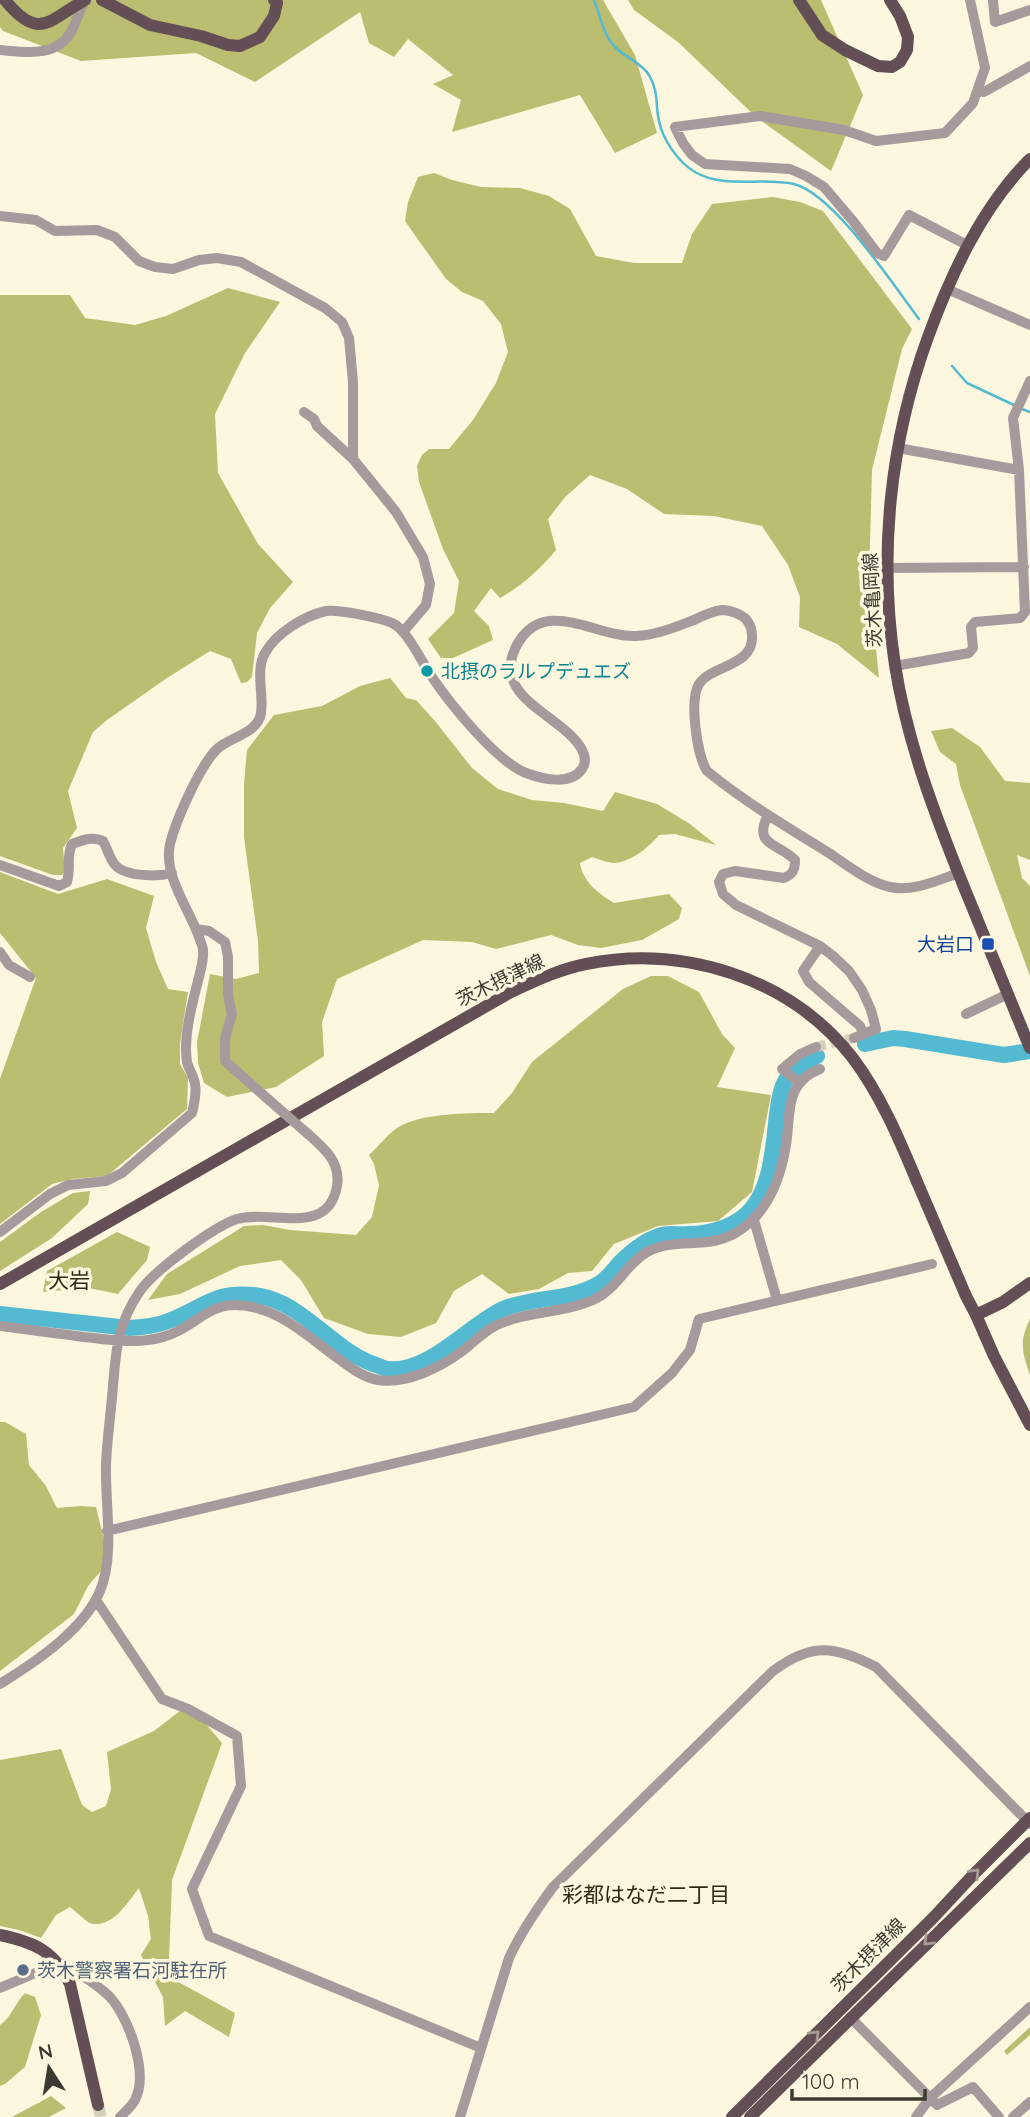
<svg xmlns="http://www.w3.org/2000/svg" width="1030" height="2117" viewBox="0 0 1030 2117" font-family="Quicksand,'Noto Sans JP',sans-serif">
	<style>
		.forest { fill: #bbbd70 }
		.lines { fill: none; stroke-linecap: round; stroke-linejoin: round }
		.stream { stroke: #54bad1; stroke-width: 2.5 }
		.river { stroke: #54bad1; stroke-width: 16 }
		.minor-tunnel { stroke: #d6d1bb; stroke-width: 10; stroke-dasharray: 10 5; stroke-linecap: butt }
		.major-tunnel { stroke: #d6d1bb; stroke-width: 12; stroke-dasharray: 12 6; stroke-linecap: butt }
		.minor { stroke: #a69a9d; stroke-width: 10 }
		.major { stroke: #634f55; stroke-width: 12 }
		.minor-bridge { stroke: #a69a9d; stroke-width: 10 }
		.oneway { stroke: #a89b93 }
		.culture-dot { fill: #0f9aa8; stroke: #fcf7de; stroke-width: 2.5 }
		.transit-dot { fill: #1a4fb4; stroke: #fcf7de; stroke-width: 2.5 }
		.service-dot { fill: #5c6f8a; stroke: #fcf7de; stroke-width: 2.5 }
		.labels { text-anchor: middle; stroke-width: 7; stroke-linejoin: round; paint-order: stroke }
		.street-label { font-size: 19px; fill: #3c3a30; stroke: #fcf7de }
		.culture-label { font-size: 19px; fill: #0d838f; stroke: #fcf7de; text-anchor: start }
		.transit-label { font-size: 19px; fill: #164399; stroke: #fcf7de; text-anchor: end }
		.service-label { font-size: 19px; fill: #4e5e75; stroke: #fcf7de; text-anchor: start }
		.neighbourhood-label { font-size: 21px; fill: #2e2916; stroke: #fcf7de }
	</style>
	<rect width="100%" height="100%" fill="#fcf7de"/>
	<path class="forest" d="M0 0H603L635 55 657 133 615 153 580 95 452 132 461 100 433 84 453 75 408 39 394 57 369 43 360 12 255 82 196 53 81 61 3 31 0 27Z
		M628 0H821L863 95 831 171 756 117 678 42 634 10Z
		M434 173 452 180 481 187 520 188 549 196 570 209 596 256 634 263H682L692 234 712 204 773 197 800 202 823 211 912 329 902 349 872 470 869 580 879 678 837 644 799 627 800 597 788 565 762 526 714 516 664 514 627 489 590 475 565 497 548 519 556 550C540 569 522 586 500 598L491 588 474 611 489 626 493 640 453 658H441L428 639 454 613 459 581 443 549 419 482 417 466 422 455 429 449H449L473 420 496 383 508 352 501 324 483 301 462 292 446 279 405 221 408 202 418 177Z
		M228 288 280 302 245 353 215 414 218 473 258 544 293 582 270 608 257 633 252 677 247 682 241 683 231 659 210 651 167 678 107 720 93 732 68 791 77 828 63 848 65 871 62 875H53L0 856V295H70L85 318 135 325 166 316Z
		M390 678 406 698 416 700 435 721 472 768 498 789 532 800 564 803 603 811 615 792 657 804 690 824 716 845 675 834 659 835C648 848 632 861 615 863 607 863 599 859 592 857L580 863C583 882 598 893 614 903L669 894 682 908 679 919 642 940 601 948 578 945 551 935 496 949 472 942 423 940 337 979 322 1022 324 1056 276 1087 227 1097 204 1083 198 1063 197 1042 210 974 236 979 259 973 258 941 244 837V784L247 750 274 715 322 706 360 686Z
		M952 728 980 747 1005 781 1030 783V860L1017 855 1022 878 1030 886V976L960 785 956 764 940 752 931 731Z
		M0 872 58 894 107 879 154 896 146 928 156 962 168 989 188 992 180 1043V1064L188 1078 187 1109 107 1176 72 1179 52 1184 0 1224V1079L36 978 0 933Z
		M651 976H668L699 992 722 1034 735 1048 717 1087 771 1095 752 1192 718 1221 658 1226 614 1244 592 1271 568 1273 539 1289 509 1294 482 1274 454 1291 436 1323 401 1337 368 1334 324 1318 301 1280 281 1260 240 1266 180 1294 148 1300 167 1274 244 1226 263 1225 290 1230 356 1235 372 1217 379 1185 374 1164 369 1155C378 1147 387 1135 397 1128 421 1113 466 1113 494 1113L512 1093 532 1062 623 989Z
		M90 1191 88 1204 52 1238 0 1271V1242L41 1212 73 1193Z
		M117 1232 150 1247 147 1260 118 1294 89 1288 43 1292 47 1271Z
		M1030 1319V1375C1022 1352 1019 1341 1030 1319Z
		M0 1422H5L26 1434 29 1465 46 1486 57 1508 81 1506 96 1507 106 1548 101 1571 88 1586 74 1614 0 1671Z
		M189 1704 222 1743 172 1880 169 1960 171 1978 235 2013 229 2037 185 2011 165 2026 163 1997 141 1955 151 1939 148 1916 139 1888C126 1904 113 1929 89 1923L70 1907 56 1915 41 1938 19 1930 0 1926V1760L61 1749 82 1805 92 1812 106 1806 111 1789 107 1752 154 1731Z
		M25 1993 35 1997 41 2015 25 2067 5 2084 0 2086V2025C10 2019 15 2003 25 1993Z
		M1030 2027V2035L1007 2055 1004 2051Z
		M51 2096 66 2108 49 2117H12Z"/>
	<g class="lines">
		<path class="stream" d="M594 0C600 15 604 37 616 48 626 58 642 63 649 75 659 92 655 103 659 121 663 140 678 162 695 172 724 189 761 177 794 184 834 194 894 286 919 319
			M952 366 967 383 1016 406
			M1022 409 1030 412"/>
		<path class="river" d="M865 1044 893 1038 905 1039 1004 1055 1030 1051
			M0 1314 129 1328C144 1327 157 1326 171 1320 206 1306 217 1289 260 1296 304 1304 332 1349 373 1364 377 1365 383 1368 388 1369 428 1374 470 1324 503 1309 534 1296 571 1301 600 1283 611 1276 616 1265 626 1257 635 1248 650 1238 662 1235 670 1233 680 1235 689 1234 707 1234 729 1228 743 1217 772 1194 773 1147 777 1114 779 1102 780 1088 787 1078 794 1068 806 1062 817 1056"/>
		<path class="minor-tunnel" d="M816 1047 854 1038"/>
		<path class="major-tunnel" d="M98 2105 101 2117"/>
		<path class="minor" d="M993 0 995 22 1030 10
			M0 50C25 52 56 58 71 32 76 22 80 11 84 1
			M978 91 984 92 1030 66
			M0 216 36 220 55 231 97 230 115 237 139 261 155 267 173 269 199 260 217 258 241 262 325 308 342 322 349 338 353 382V459L396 512 423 557 430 584 426 605 403 632
			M967 245 909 215 884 256 877 253 853 221 824 187 806 176 790 169 705 164 692 155 683 143 675 127 760 116 844 130 876 141 945 133 973 103 985 68 970 0
			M947 289 1030 325
			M304 412 314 419 317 426 353 459
			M898 448 1019 470
			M887 568 1024 567
			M895 666 969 653 973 648 971 627 975 622 1020 618 1025 612 1019 470 1013 418 1030 381
			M768 815C752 846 779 843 795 860 795 870 793 874 784 878L735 871 723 874 719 882 723 894 736 905 820 946 833 956 849 971 862 990 871 1010 876 1029 854 1038
			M0 865 59 886 67 882C71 869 66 856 72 844 83 840 93 836 103 841 107 848 109 856 113 862 121 877 157 877 172 873
			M196 929 209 931 225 942 228 957V995L232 1014 225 1038V1061L269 1100
			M820 946 803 971 809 982 860 1026 864 1034
			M0 952 9 965 30 977
			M966 1014 1008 994
			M800 1083 782 1069 800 1054 816 1047
			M754 1220 777 1300
			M0 1232 50 1194 68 1185 106 1181 122 1173 192 1113C194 1104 197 1093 195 1084 194 1076 189 1070 187 1062 183 1038 192 1004 198 981 200 972 204 960 203 951 203 946 200 941 199 937 189 908 163 876 170 844 176 820 199 768 216 750 229 737 258 734 261 713 264 694 255 671 265 653 276 633 304 616 326 611 338 609 381 618 392 623 407 629 422 663 432 677 451 705 496 761 526 773 542 779 570 786 582 769 587 762 585 755 581 748 561 714 487 697 518 643 546 596 596 638 636 636 657 635 675 627 694 620 702 616 713 611 722 610 731 610 744 615 748 622 751 626 752 632 752 637 753 666 712 665 699 684 689 700 697 756 707 771 745 802 787 827 829 853 847 865 868 882 890 887 913 892 938 880 959 873
			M0 1326C28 1330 56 1333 84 1337 105 1339 127 1343 148 1340 157 1339 170 1335 178 1331 198 1321 211 1305 235 1305 275 1305 306 1335 336 1357 348 1366 362 1377 378 1380 407 1384 439 1368 461 1352 472 1344 483 1332 495 1326 527 1310 565 1314 597 1298 618 1287 627 1263 647 1252 678 1235 710 1253 743 1228 769 1209 781 1176 786 1145 791 1113 784 1083 820 1069
			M107 1531 634 1407 672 1373 690 1350 699 1319 932 1264
			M96 1600 162 1699 188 1709 237 1736 241 1786 192 1889 209 1936 481 2048
			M0 1684C34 1663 84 1630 100 1591 115 1555 105 1505 106 1465 107 1439 111 1412 113 1386 116 1348 118 1323 140 1291 155 1270 213 1227 237 1219 271 1209 328 1238 337 1186 341 1162 324 1148 308 1134
			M0 1988 59 1963C75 1970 98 1985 110 1997 129 2018 149 2073 135 2100 132 2106 125 2112 120 2117
			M850 2017 937 2105 973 2087 999 2117
			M460 2117 509 1958C521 1932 536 1910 553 1887L773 1671C812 1642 835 1646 876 1667L1030 1824
			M916 2117 930 2098 1030 2007
			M1013 2117 1030 2102"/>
		<path class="major" d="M5 0C39 42 49 20 85 0
			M102 0 150 25 201 36 228 45 240 46 260 37 274 16 277 3 274 0
			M799 0 822 35 845 50 878 66 892 67 900 62 907 50 908 37 900 16 890 0
			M1030 159C982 207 951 274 928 337 890 441 878 555 895 665 907 742 935 815 964 887 986 941 1008 994 1030 1048
			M0 1284 511 992C535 981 560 969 586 964 683 944 790 978 852 1057 881 1095 900 1141 918 1184 934 1221 950 1259 966 1296L976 1315 994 1356 1030 1425
			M976 1315 1003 1302 1030 1283
			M0 1935C34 1942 55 1951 70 1984L98 2105
			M732 2117 933 1918 973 1875 1030 1818
			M750 2117 1030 1843"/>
		<path class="minor-bridge" d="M269 1100 308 1134"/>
	</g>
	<defs><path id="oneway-chevron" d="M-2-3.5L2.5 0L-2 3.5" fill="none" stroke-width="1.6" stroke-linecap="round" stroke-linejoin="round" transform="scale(1.75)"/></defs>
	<g class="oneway">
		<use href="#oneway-chevron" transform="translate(975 1873) rotate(-46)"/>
		<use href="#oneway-chevron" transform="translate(928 1941) rotate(136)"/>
		<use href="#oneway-chevron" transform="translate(815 2035) rotate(-45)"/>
	</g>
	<circle class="culture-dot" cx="427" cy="671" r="7"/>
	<rect class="transit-dot" x="981" y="937" width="14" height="14" rx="3.5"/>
	<circle class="service-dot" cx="23" cy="1970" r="7"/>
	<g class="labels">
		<g class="street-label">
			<text transform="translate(872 600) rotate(-93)" y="7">茨木亀岡線</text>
			<text transform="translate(500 980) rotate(-26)" y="7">茨木摂津線</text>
			<text transform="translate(868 1955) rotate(-45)" y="7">茨木摂津線</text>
		</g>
		<g class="culture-label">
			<text x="441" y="678">北摂のラルプデュエズ</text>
		</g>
		<g class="transit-label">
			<text x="974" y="951">大岩口</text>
		</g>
		<g class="service-label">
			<text x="37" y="1977">茨木警察署石河駐在所</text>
		</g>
		<g class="neighbourhood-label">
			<text x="69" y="1288">大岩</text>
			<text x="646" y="1902">彩都はなだ二丁目</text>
		</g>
	</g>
	<g transform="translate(49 2068) rotate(348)" stroke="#fcf7de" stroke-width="5" paint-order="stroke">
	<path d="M0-5L12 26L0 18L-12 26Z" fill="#3c3a30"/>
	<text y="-10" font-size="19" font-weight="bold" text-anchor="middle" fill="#3c3a30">N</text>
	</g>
	<path d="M792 2089v10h133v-10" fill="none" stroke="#3c3a30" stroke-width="3.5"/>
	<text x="802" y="2089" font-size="21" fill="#3c3a30" stroke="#fcf7de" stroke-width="5" paint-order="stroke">100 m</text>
</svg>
